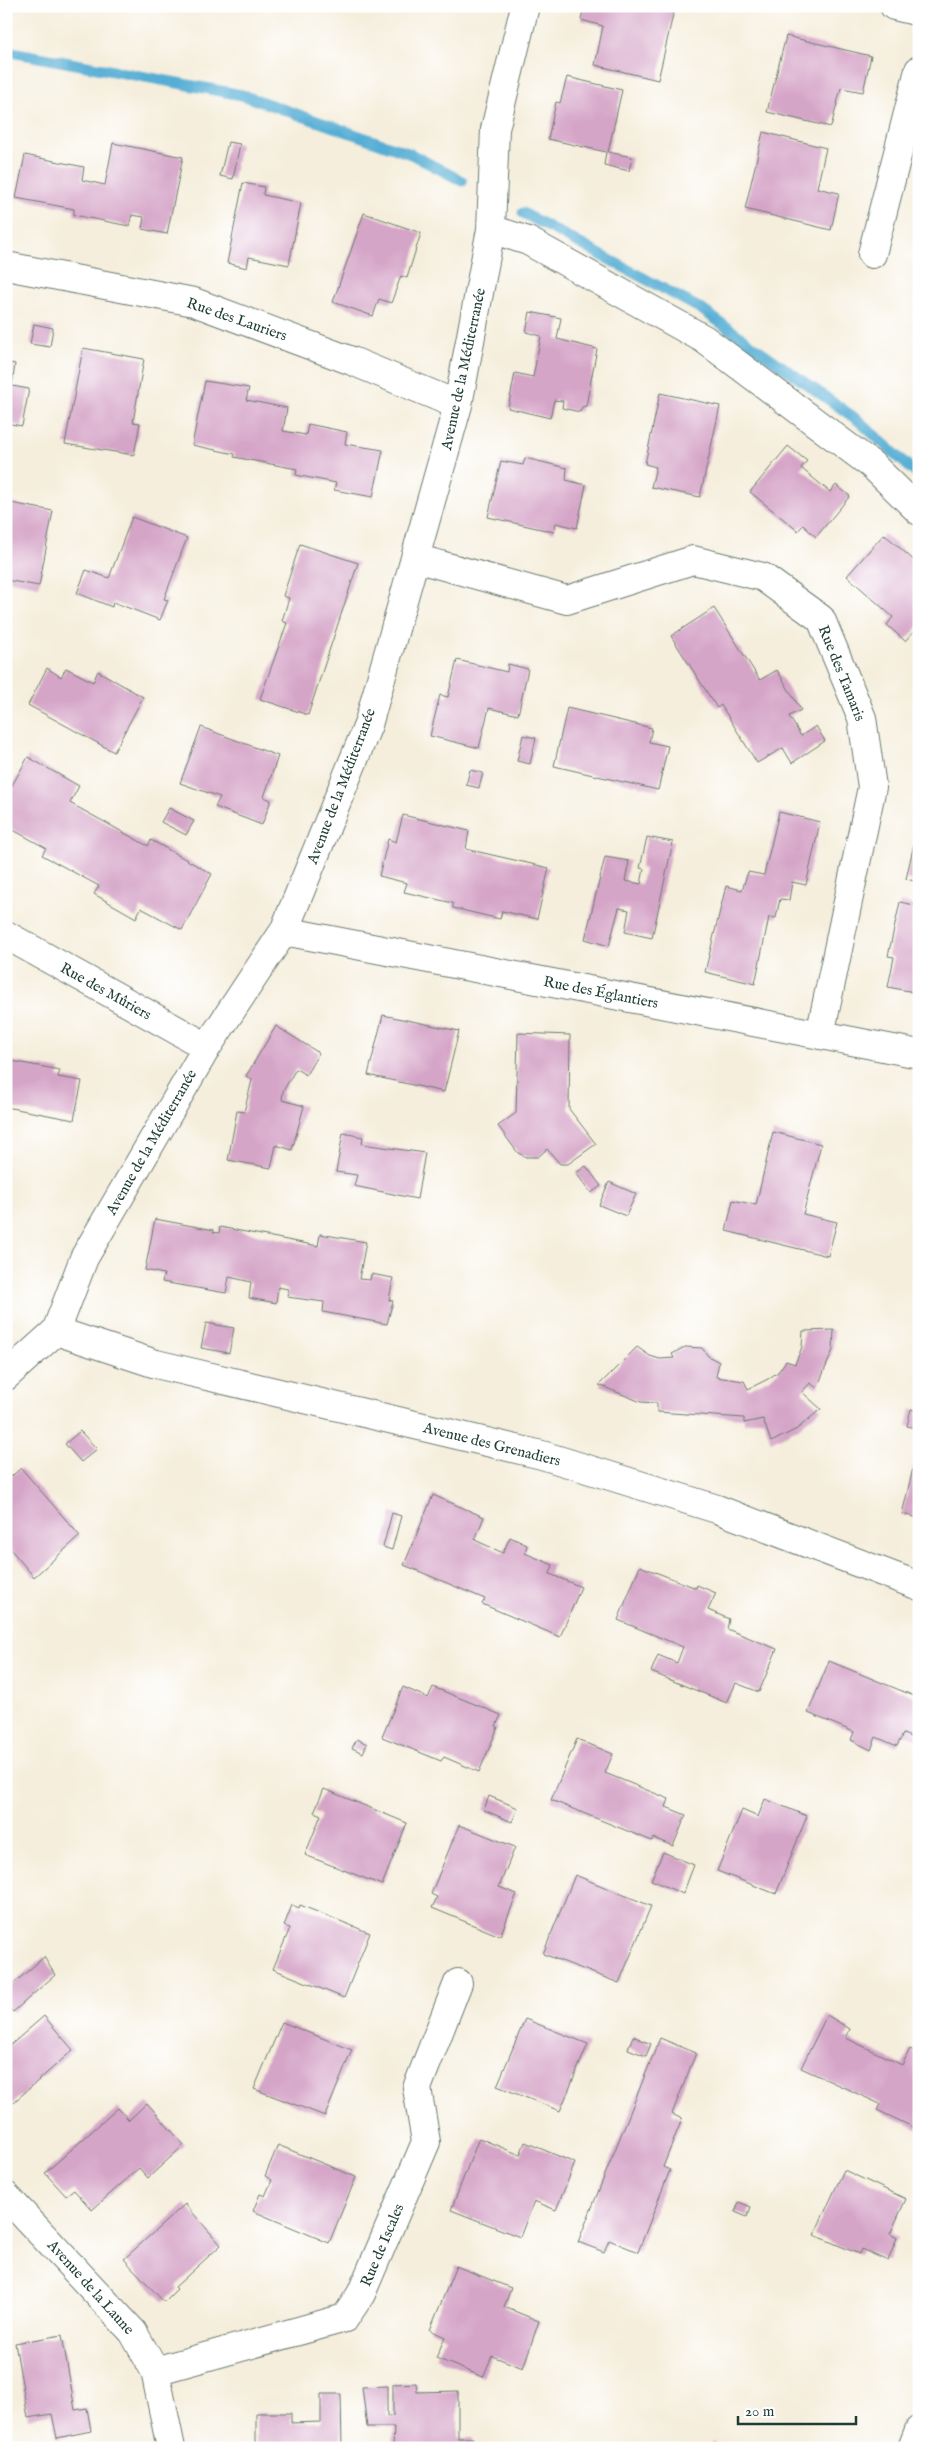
<svg xmlns="http://www.w3.org/2000/svg" width="925" height="2454" viewBox="0 0 925 2454" font-family="'IM FELL English',serif">
	<style>
		.lines { fill: none; stroke-linecap: round; stroke-linejoin: round }
		.stream { stroke: #57aed4; stroke-width: 11 }
		.building { fill: #d5a5c8 }
		.minor-casing { stroke: #6a7b6f; stroke-width: 30 }
		.minor { stroke: #fff; stroke-width: 28 }
		.labels { text-anchor: middle; stroke-width: 5; stroke-linejoin: round; paint-order: stroke }
		.street-label { font-size: 15px; fill: #1f3d34; stroke: #fff }
	</style>
	<rect width="100%" height="100%" fill="#fff"/>
	<filter id="ink" filterUnits="userSpaceOnUse"><feTurbulence type="fractalNoise" baseFrequency=".02" numOctaves="2"/><feDisplacementMap in="SourceGraphic" scale="10" xChannelSelector="R" yChannelSelector="G"/><feConvolveMatrix kernelMatrix="1 2 1 2 8 2 1 2 1" color-interpolation-filters="sRGB"/></filter>
	<filter id="wash" filterUnits="userSpaceOnUse"><feTurbulence type="fractalNoise" baseFrequency=".0096" numOctaves="4" result="noise"/><feDisplacementMap in="SourceGraphic" scale="20" xChannelSelector="R" yChannelSelector="G"/><feGaussianBlur stdDeviation="1.12" result="paint"/><feColorMatrix in="noise" values="0 0 0 0 0 0 0 0 0 0 0 0 0 0 0 0 0 1.4 0 .05"/><feComposite in="paint" operator="in"/></filter>
	<g filter="url(#wash)">
		<rect width="100%" height="100%" fill="#f5eedc"/>
		<g class="lines">
			<path class="stream" d="M6 51 242 95 411 154 462 181
				M523 213 701 309 859 421 919 476"/>
		</g>
		<g id="blocks">
			<path class="building" d="M584 6H675L658 80 595 65 603 26 581 20Z
				M786 36 871 56 863 92 841 88 831 127 767 112Z
				M567 77 622 90 608 152 632 157 629 171 604 165 606 152 548 139 556 102 560 103Z
				M763 132 826 148 817 188 839 193 831 230 745 209Z
				M228 142 240 144 233 179 220 176Z
				M113 143 183 157 167 234 142 229 144 217 132 215 129 226 74 215V209L16 198 25 155 84 167 82 180 105 185Z
				M243 183 264 187 263 195 301 203 289 265 249 257 247 268 227 263Z
				M364 213 421 233 407 278 401 276 391 303 379 299 373 316 333 302Z
				M530 312 561 318 557 339 597 349 586 406 582 407 580 412 562 408 563 401 554 400 550 418 508 408 515 373 533 377 541 336 526 332Z
				M34 324 53 328 50 347 30 344Z
				M83 348 144 359 133 422 140 423 134 455 65 444Z
				M6 362 15 364 12 386 29 389 22 426 6 423Z
				M205 381 249 388 246 400 287 408 283 431 306 435 308 424 347 432 345 444 383 450 373 497 334 490 336 483 296 475 297 469 234 457 235 454 192 445Z
				M660 393 720 406 700 497 651 487 656 467 645 464Z
				M788 446 807 461 801 468 830 492 836 485 850 496 816 537 803 525 798 531 750 492Z
				M525 458 567 468 566 480 586 485 577 528 556 523 554 532 488 517 501 461 523 465Z
				M6 502 53 511 39 586 6 580Z
				M132 517 187 538 164 599 168 600 160 620 113 602 112 607 77 593 86 570 109 578Z
				M884 534 916 562 919 560V626L905 641 887 625 893 617 847 576Z
				M300 544 358 563 308 715 260 699 287 623 282 621 289 598 283 596Z
				M714 608 760 680 777 670 801 710 789 716 801 736 816 726 825 741 792 763 783 748 757 763 721 705 717 708 671 636Z
				M457 660 507 672 508 664 528 669 518 715 489 708 479 748 430 736 440 695 448 697Z
				M47 668 61 677 66 668 93 682 98 671 143 697 114 752 28 705Z
				M567 708 652 728 649 742 668 746 658 790 554 766Z
				M201 727 278 756 264 797 271 800 262 825 215 807 220 797 180 783Z
				M523 735 536 738 530 764 517 761Z
				M28 757 79 786 70 803 148 846 151 840 212 874 182 930 141 908 136 918 94 894 99 886 42 855 46 848 6 826V786L10 789Z
				M470 770 483 773 479 788 466 785Z
				M169 808 194 821 186 835 161 822Z
				M779 812 820 822 806 885 792 882 789 900 780 899 776 918 769 917 755 984 705 972 726 886 742 890 748 872 764 875Z
				M403 815 469 831 466 849 549 868 537 919 502 911 500 919 453 908V903L404 892 407 883 379 876 388 839 396 842Z
				M918 826H919V882L906 879Z
				M647 837 673 842 652 938 625 932 629 910 619 908 609 946 585 939 605 857 629 861 625 881 641 884 644 869 640 868Z
				M900 902 919 906V993L888 987 894 957 888 956Z
				M383 1015 459 1031 444 1092 368 1075Z
				M276 1026 319 1053 306 1075 296 1069 283 1091 282 1100 304 1106 292 1150 276 1145 271 1168 228 1160 237 1111 244 1112 252 1080 246 1076Z
				M518 1033 570 1035 569 1109 596 1144 568 1164H560L547 1149 538 1157H526L518 1153 498 1126 516 1113Z
				M6 1060 60 1070 58 1077 82 1081 74 1120 6 1107Z
				M773 1132 821 1144 803 1214 837 1222 828 1256 726 1231 733 1200 756 1205Z
				M343 1133 363 1137 362 1144 425 1153 417 1199 354 1186 357 1175 336 1172Z
				M586 1166 601 1186 591 1193 576 1173Z
				M609 1182 636 1194 626 1216 599 1205Z
				M155 1219 214 1230 213 1232 219 1233 220 1227 318 1246 320 1234 366 1242 359 1279 370 1280 371 1274 393 1278 389 1300 393 1301 387 1324 323 1312 324 1302 287 1297 288 1289 278 1287 276 1303 249 1298 251 1282 229 1277 226 1293 162 1282 164 1274 145 1270Z
				M206 1323 234 1328 229 1353 201 1348Z
				M834 1330 833 1350 817 1388 810 1383 802 1392 821 1409 797 1429 771 1442 763 1419 744 1423V1418L657 1412V1403L641 1402 599 1385 637 1347 650 1356 660 1359 674 1358 672 1354 685 1347 702 1348 708 1356 719 1362 716 1377 744 1381 748 1389 768 1379 778 1372 786 1361 795 1364 802 1347 803 1331Z
				M918 1406 919 1429 907 1426 911 1409 917 1411Z
				M80 1431 97 1449 81 1462 65 1444Z
				M917 1452H919V1518L902 1514Z
				M21 1468 80 1536 34 1577 6 1544V1481Z
				M433 1495 484 1517 475 1540 503 1553 510 1537 527 1545 525 1553 553 1565 550 1574 581 1587 560 1637 482 1604 485 1599 404 1565Z
				M392 1513 401 1516 392 1550 383 1547Z
				M640 1566 696 1588 697 1585 716 1593 708 1610 729 1619 727 1629 777 1649 759 1692 736 1683 727 1703 651 1672 658 1655 677 1663 683 1647 618 1620Z
				M829 1661 919 1698V1740L903 1734 897 1746 876 1737 871 1750 851 1740 854 1732 808 1713Z
				M403 1687 428 1698 433 1687 501 1715 496 1726 498 1727 479 1772 444 1757 441 1761 382 1737Z
				M357 1739 367 1744 363 1753 352 1748Z
				M577 1739 613 1754 605 1773 669 1799 666 1807 686 1815 673 1846 653 1838 652 1841 551 1800Z
				M324 1789 407 1823 382 1885 305 1855 321 1815 314 1812Z
				M489 1796 518 1808 512 1822 484 1810Z
				M765 1799 807 1816 776 1894 717 1871 742 1810 758 1817Z
				M459 1825 515 1847 499 1887 517 1894 500 1936 432 1908 437 1897 431 1894Z
				M663 1852 694 1865 683 1894 651 1880Z
				M575 1875 651 1906 619 1983 543 1954Z
				M292 1905 299 1908 300 1905 370 1933 344 1998 273 1969 290 1928 284 1926Z
				M44 1957 55 1975 13 2012 6 2005V1990Z
				M827 2015 850 2029 846 2038 902 2065 910 2049 919 2054V2130L877 2110 880 2104 801 2068Z
				M44 2016 73 2050 6 2109V2049Z
				M525 2019 588 2044 560 2111 497 2086Z
				M282 2022 352 2050 325 2116 254 2089Z
				M633 2036 651 2044 646 2056 628 2049Z
				M660 2038 696 2053 672 2114 682 2119 663 2167 670 2170 638 2252 609 2240 604 2252 578 2242Z
				M147 2103 184 2145 148 2178 139 2168 92 2210 74 2190 66 2196 45 2173 118 2108 129 2120Z
				M479 2138 520 2155 525 2142 575 2163 556 2210 534 2201 520 2237 451 2210Z
				M278 2145 356 2177 329 2243 253 2211 260 2194 265 2196 272 2180 265 2176Z
				M844 2170 906 2199 890 2234 897 2238 888 2261 861 2249 859 2254 814 2235Z
				M739 2202 751 2207 747 2217 735 2212Z
				M185 2204 221 2245 175 2287 177 2289 164 2302 124 2259Z
				M456 2266 511 2288 504 2307 539 2321 523 2368 492 2356 483 2377 436 2358 445 2337 430 2330Z
				M62 2335 75 2410 87 2408 91 2431 57 2438 52 2414 28 2418 15 2343Z
				M416 2383 417 2392 458 2391V2438H473V2448H393L394 2427H367L362 2387 387 2386V2417L393 2416V2384Z
				M321 2394H341L342 2448H256V2413H291V2423L321 2422Z
				M714 2442 719 2448H708Z"/>
		</g>
	</g>
	<g filter="url(#ink)">
		<use href="#blocks" fill-opacity="0" stroke="#6a7b6f" stroke-width="1"/>
		<g class="lines">
			<defs>
				<path id="minor" d="M894 6 919 12
					M491 229 528 241 704 339 872 465 919 511
					M872 254 919 70
					M6 266 194 302 352 361 458 405
					M415 558 567 600 693 560 763 577 821 619 862 718 872 787 820 1035
					M284 931 919 1054
					M6 935 207 1047
					M56 1331 156 1364 542 1455 717 1509 919 1586
					M6 1376 56 1331 84 1258 207 1047 284 931 368 725 458 405 491 229 495 129 525 6
					M6 2196 133 2332 155 2371 171 2448
					M155 2371 345 2318 361 2294 426 2142 417 2088 458 1983
					M912 2448 919 2430"/>
			</defs>
			<use href="#minor" class="minor-casing"/>
			<use href="#minor" class="minor"/>
		</g>
	</g>
	<g class="labels">
		<g class="street-label">
			<text transform="translate(237 319) rotate(19)" y="5">Rue des Lauriers</text>
			<text transform="translate(463 369) rotate(-78)" y="5">Avenue de la Méditerranée</text>
			<text transform="translate(842 673) rotate(68)" y="5">Rue des Tamaris</text>
			<text transform="translate(341 786) rotate(-69)" y="5">Avenue de la Méditerranée</text>
			<text transform="translate(106 991) rotate(29)" y="5">Rue des Mûriers</text>
			<text transform="translate(601 992) rotate(11)" y="5">Rue des Églantiers</text>
			<text transform="translate(151 1142) rotate(-60)" y="5">Avenue de la Méditerranée</text>
			<text transform="translate(492 1444) rotate(14)" y="5">Avenue des Grenadiers</text>
			<text transform="translate(382 2245) rotate(-67)" y="5">Rue de Iscales</text>
			<text transform="translate(91 2287) rotate(48)" y="5">Avenue de la Laune</text>
		</g>
	</g>
	<rect width="925" height="2454" fill="none" stroke="#fff" stroke-width="25"/>
	<path d="M738 2416v8h118v-8" fill="none" stroke="#1f3d34" stroke-width="2.5"/>
	<text x="745" y="2416" font-size="15" fill="#1f3d34" stroke="#ffffff" stroke-width="4" paint-order="stroke">20 m</text>
</svg>
